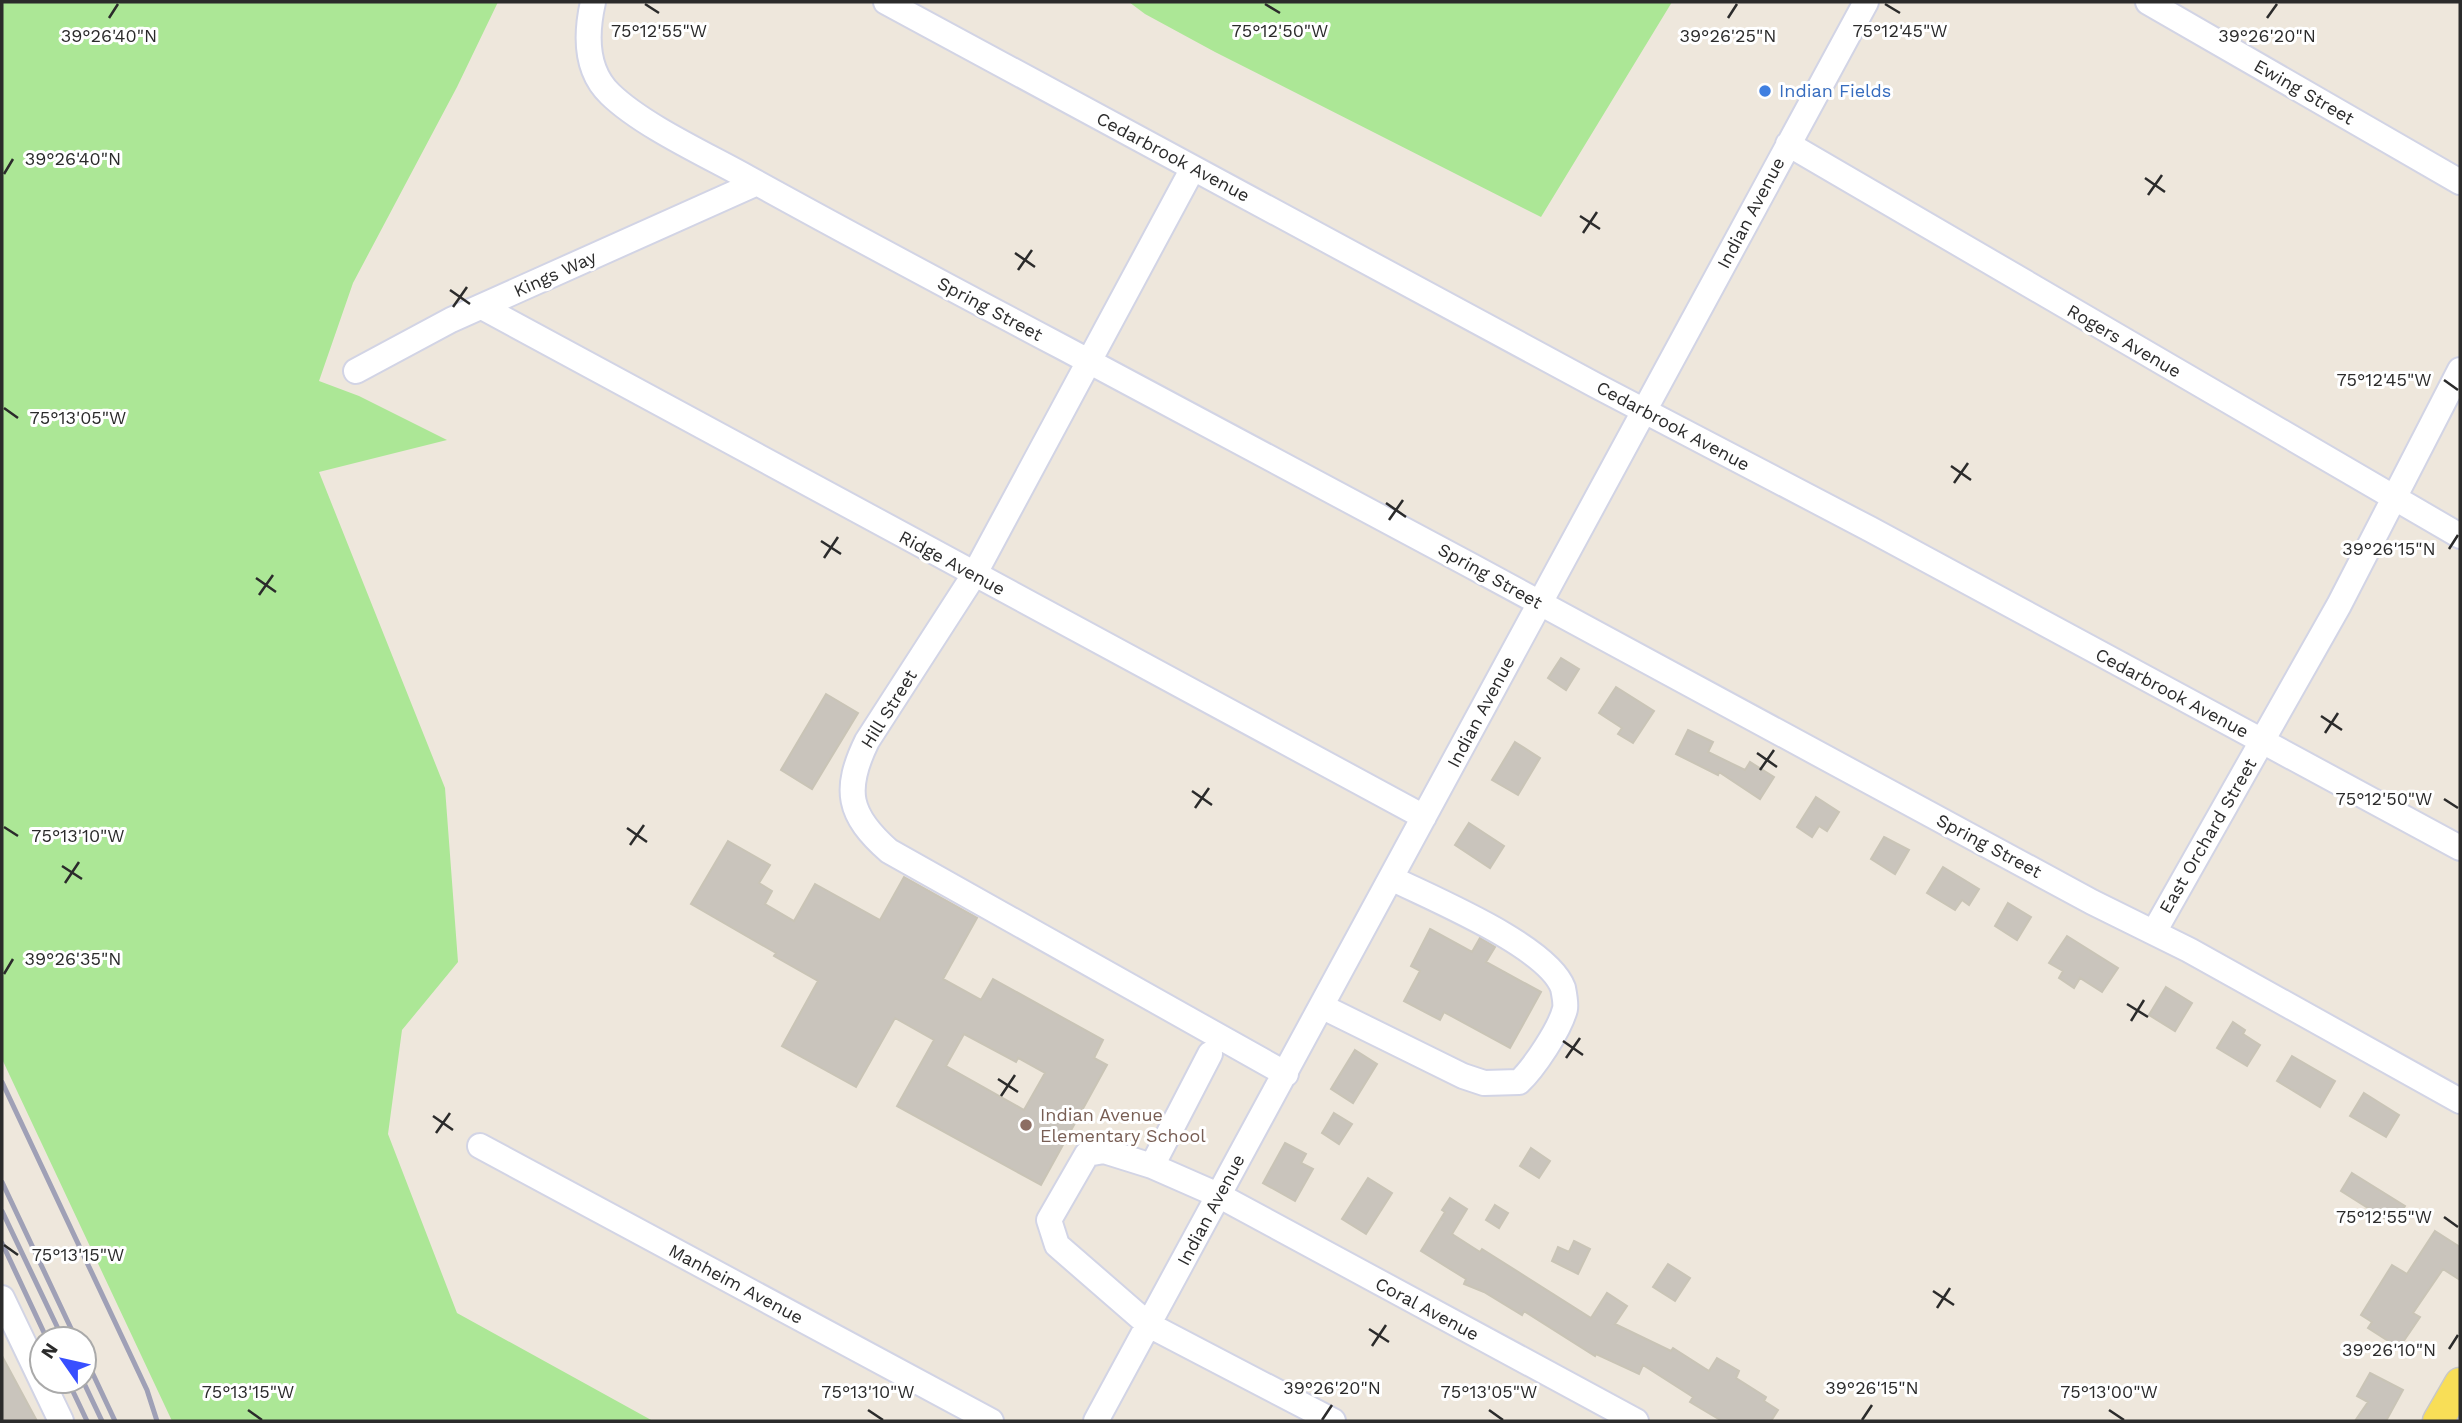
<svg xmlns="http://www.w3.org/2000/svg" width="2462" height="1423" viewBox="0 0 2462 1423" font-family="'Work Sans',sans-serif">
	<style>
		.green { fill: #ace796 }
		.building { fill: #c9c4bc; stroke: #c9c4b6; stroke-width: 2; fill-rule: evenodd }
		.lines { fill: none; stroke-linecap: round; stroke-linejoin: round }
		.minor-casing { stroke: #d2d4e5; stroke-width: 28 }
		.major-casing { stroke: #c8c8c8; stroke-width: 33 }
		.minor { stroke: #fff; stroke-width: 24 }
		.major { stroke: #f8de57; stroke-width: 30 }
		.rail { stroke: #9fa0b6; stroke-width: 5 }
		.ticks { fill: none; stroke: #2b2b2b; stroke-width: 2.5 }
		.shop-dot { fill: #3f7fe0; stroke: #fff; stroke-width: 2.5 }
		.education-dot { fill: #8d6e63; stroke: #fff; stroke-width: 2.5 }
		.labels { text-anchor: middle; stroke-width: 6; stroke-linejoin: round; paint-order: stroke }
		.shop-label { font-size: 18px; fill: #366cbe; stroke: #fff; text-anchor: start }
		.street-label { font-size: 18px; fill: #2b2b2b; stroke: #fff }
		.education-label { font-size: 18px; fill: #785e54; stroke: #fff; text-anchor: start }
		.ticks-label { font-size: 18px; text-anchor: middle; fill: #2b2b2b; stroke: #fff; stroke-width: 6; stroke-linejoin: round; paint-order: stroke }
	</style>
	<rect width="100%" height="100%" fill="#eee7dc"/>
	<path class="green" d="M2 2H498L457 87 353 283 319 381 359 396 447 440 319 472 445 788 458 962 402 1030 388 1134 457 1313 653 1421H172L2 1059Z
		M1129 2H1672L1541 217 1215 52 1145 14Z"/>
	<path class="building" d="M1561 658 1579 669 1566 690 1548 678Z
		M1616 687 1654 711 1633 743 1618 734 1622 728 1599 713Z
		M826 694 858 713 812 789 781 770Z
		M1688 730 1713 742 1708 752 1745 770 1750 762 1774 777 1760 799 1719 772 1718 775 1676 754Z
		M1515 742 1540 758 1518 795 1492 780Z
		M1816 797 1839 812 1827 831 1819 826 1812 837 1797 827Z
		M1469 823 1504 846 1490 868 1455 845Z
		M1884 837 1909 850 1895 874 1871 859Z
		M728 841 770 865 759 883 772 891 765 904 794 921 815 884 880 920 904 877 977 918 943 979 981 1000 993 979 1103 1040 1094 1058 1107 1065 1041 1185 897 1106 934 1040 895 1018 856 1087 782 1046 818 981 774 956 776 953 691 904ZM964 1034 1016 1062 1018 1058 1045 1073 1024 1110 946 1066Z
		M1943 867 1979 889 1969 905 1962 900 1955 910 1927 893Z
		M2008 903 2031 917 2017 940 1995 926Z
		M1430 929 1472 952 1480 938 1495 947 1486 962 1541 992 1510 1048 1444 1012 1440 1020 1404 1001 1420 971 1411 966Z
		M2067 936 2118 968 2102 992 2080 978 2074 988 2059 978 2063 971 2049 963Z
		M2166 987 2192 1003 2175 1031 2149 1015Z
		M2233 1022 2245 1030 2243 1034 2260 1045 2247 1066 2217 1048Z
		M1355 1050 1377 1064 1353 1103 1331 1089Z
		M2292 1056 2335 1081 2320 1107 2277 1081Z
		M2364 1093 2399 1115 2386 1137 2350 1116Z
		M1334 1113 1352 1124 1339 1144 1322 1133Z
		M1285 1143 1306 1154 1301 1163 1313 1169 1295 1201 1263 1183Z
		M1531 1148 1550 1161 1539 1178 1520 1166Z
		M2352 1173 2405 1206 2393 1224 2341 1191Z
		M1368 1178 1392 1193 1366 1234 1342 1219Z
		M1450 1198 1467 1209 1452 1234 1480 1252 1482 1249 1591 1318 1607 1293 1627 1306 1615 1324 1671 1351 1673 1348 1709 1371 1717 1358 1739 1371 1736 1378 1766 1397 1764 1401 1778 1410 1771 1421H1722L1690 1402 1693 1397 1643 1365 1639 1374 1596 1354 1595 1356 1524 1311 1522 1315 1484 1292 1464 1284 1466 1279 1421 1251 1445 1212 1442 1210Z
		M1495 1205 1508 1213 1499 1228 1486 1220Z
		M2435 1231 2460 1247V1280L2443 1269 2413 1313 2420 1317 2399 1348 2368 1328 2372 1322 2361 1315 2392 1265 2407 1274Z
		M1574 1241 1590 1249 1578 1274 1552 1261 1558 1247 1569 1252Z
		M1668 1264 1690 1278 1675 1301 1653 1287Z
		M2 1356 37 1421H2Z
		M2370 1373 2403 1390 2386 1421H2355L2368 1402 2357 1396Z"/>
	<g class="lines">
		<defs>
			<path id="minor" d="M593 2C586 33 585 70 610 94 643 126 707 155 748 178 853 236 958 292 1064 348 1408 530 1750 717 2092 902L2189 950 2460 1101
				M886 2 1595 385 1870 529 2460 848
				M2148 2 2460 182
				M1788 144 2460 536
				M1193 168 974 575 867 741C843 790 848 815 889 851L1286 1074
				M482 307 1424 817
				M356 371 451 320 757 183
				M2154 932 2339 605 2460 370
				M1323 1007 1463 1076 1484 1083 1519 1082C1534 1068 1560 1029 1565 1009 1566 1004 1564 993 1563 988 1548 946 1431 898 1391 878
				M480 1146 991 1421
				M1152 1166 1210 1054
				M2 1298 61 1421
				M1096 1421 1866 2
				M1333 1421 1149 1325 1057 1245 1049 1220 1087 1154 1104 1151 1152 1166 1218 1195 1636 1421"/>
			<path id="major" d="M2438 1421 2460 1383"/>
		</defs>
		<use href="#minor" class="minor-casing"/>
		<use href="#major" class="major-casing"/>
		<use href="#minor" class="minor"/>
		<use href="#major" class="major"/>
		<path class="rail" d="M2 1082 147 1390 157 1421
			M2 1182 76 1339
			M2 1211 63 1339
			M2 1243 47 1339
			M84 1355 115 1421
			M68 1381 87 1421
			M83 1381 102 1421"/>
	</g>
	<path class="ticks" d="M645 4 659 13M1265 4 1280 13M1885 4 1900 13M109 18 118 4M1728 18 1737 4M2267 18 2277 4M4 174 13 159M2145 178 2165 192M2148 195 2162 175M1580 216 1600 229M1583 233 1597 212M1015 253 1035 267M1018 270 1032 250M450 290 470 304M453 307 467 287M2444 380 2458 390M4 408 18 418M1951 466 1971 480M1954 483 1968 463M1386 503 1406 517M1389 520 1403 500M821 541 841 554M2449 549 2458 535M824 558 838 537M256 578 276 592M259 595 273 575M2321 716 2342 730M2325 733 2338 713M1757 753 1777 767M1760 770 1774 750M1192 791 1212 805M2444 799 2458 808M1195 808 1209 788M4 827 18 836M627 828 647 842M630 845 644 825M62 866 82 879M65 883 79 862M4 974 13 959M2127 1004 2148 1017M2131 1021 2144 1000M1563 1041 1583 1055M1566 1058 1580 1038M998 1079 1018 1092M1001 1096 1015 1075M433 1116 453 1130M436 1133 450 1113M2444 1217 2458 1227M4 1245 18 1255M1933 1291 1954 1305M1937 1308 1950 1288M1369 1329 1389 1342M1372 1346 1386 1325M2449 1349 2458 1335M248 1410 262 1420M868 1410 883 1420M1489 1410 1503 1420M2109 1410 2124 1420M1322 1420 1332 1405M1862 1420 1872 1405"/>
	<circle class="shop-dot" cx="1765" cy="91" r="7"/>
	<circle class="education-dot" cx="1026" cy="1125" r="7"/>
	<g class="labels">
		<g class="shop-label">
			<text x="1779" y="97">Indian Fields</text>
		</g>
		<g class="street-label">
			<text transform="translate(2304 92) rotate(30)" y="6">Ewing Street</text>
			<text transform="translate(1173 157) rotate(28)" y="6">Cedarbrook Avenue</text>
			<text transform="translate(1751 213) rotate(-62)" y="6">Indian Avenue</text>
			<text transform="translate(555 274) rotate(-24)" y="6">Kings Way</text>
			<text transform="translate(990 309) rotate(28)" y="6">Spring Street</text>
			<text transform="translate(2124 341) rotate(30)" y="6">Rogers Avenue</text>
			<text transform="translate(1673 426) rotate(28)" y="6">Cedarbrook Avenue</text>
			<text transform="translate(952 563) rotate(28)" y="6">Ridge Avenue</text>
			<text transform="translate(1490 576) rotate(29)" y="6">Spring Street</text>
			<text transform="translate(2172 693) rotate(28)" y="6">Cedarbrook Avenue</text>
			<text transform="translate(889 709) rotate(-58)" y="6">Hill Street</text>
			<text transform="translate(1481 712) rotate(-62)" y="6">Indian Avenue</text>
			<text transform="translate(2208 836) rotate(-60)" y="6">East Orchard Street</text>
			<text transform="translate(1989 846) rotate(28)" y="6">Spring Street</text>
			<text transform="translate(1211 1210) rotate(-62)" y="6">Indian Avenue</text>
			<text transform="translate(736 1284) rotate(28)" y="6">Manheim Avenue</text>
			<text transform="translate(1427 1309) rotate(28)" y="6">Coral Avenue</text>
		</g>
		<g class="education-label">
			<text x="1040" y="1121">Indian Avenue<tspan x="1040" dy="21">Elementary School</tspan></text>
		</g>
	</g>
	<g class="ticks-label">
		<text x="659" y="37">75°12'55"W</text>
		<text x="1280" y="37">75°12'50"W</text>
		<text x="1900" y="37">75°12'45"W</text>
		<text x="109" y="42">39°26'40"N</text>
		<text x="1728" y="42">39°26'25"N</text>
		<text x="2267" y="42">39°26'20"N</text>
		<text x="73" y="165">39°26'40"N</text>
		<text x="2384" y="386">75°12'45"W</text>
		<text x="78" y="424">75°13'05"W</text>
		<text x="2389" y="555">39°26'15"N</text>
		<text x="2384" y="805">75°12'50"W</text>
		<text x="78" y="842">75°13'10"W</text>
		<text x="73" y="965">39°26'35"N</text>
		<text x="2384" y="1223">75°12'55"W</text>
		<text x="78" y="1261">75°13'15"W</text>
		<text x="2389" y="1356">39°26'10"N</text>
		<text x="1332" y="1394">39°26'20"N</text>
		<text x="1872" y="1394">39°26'15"N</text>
		<text x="248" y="1398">75°13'15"W</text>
		<text x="868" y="1398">75°13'10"W</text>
		<text x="1489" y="1398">75°13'05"W</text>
		<text x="2109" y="1398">75°13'00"W</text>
	</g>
	<rect width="2462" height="1423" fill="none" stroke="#2b2b2b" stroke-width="7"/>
	<g transform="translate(63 1360) rotate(304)"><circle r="33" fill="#ffffff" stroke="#aaaaaa" stroke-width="2"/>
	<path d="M0-5L12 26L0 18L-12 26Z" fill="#384fff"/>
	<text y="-10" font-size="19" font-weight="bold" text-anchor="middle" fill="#2b2b2b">N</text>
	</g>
</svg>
